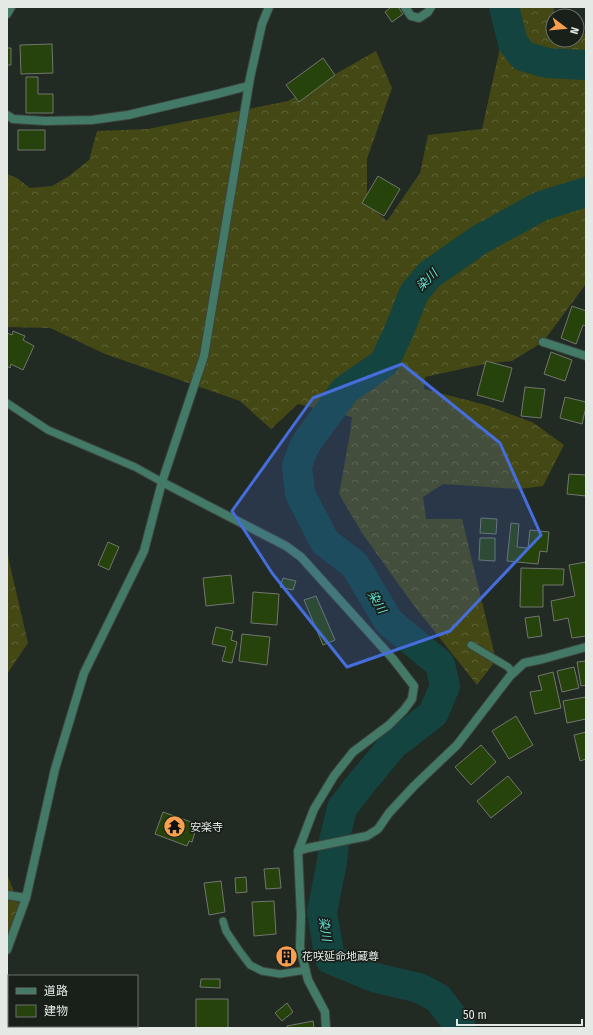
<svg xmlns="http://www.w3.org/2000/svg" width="593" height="1035" viewBox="0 0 593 1035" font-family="'Fira Sans Condensed','Noto Sans JP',sans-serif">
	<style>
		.forest { fill: url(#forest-crowns) }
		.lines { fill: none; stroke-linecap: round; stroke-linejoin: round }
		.river { stroke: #134440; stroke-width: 30 }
		.building { fill: #27430c; stroke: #71766d }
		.service-casing { stroke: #3d453f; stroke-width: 9 }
		.minor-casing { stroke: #3d453f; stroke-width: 10 }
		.service { stroke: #437a67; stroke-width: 7 }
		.minor { stroke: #437a67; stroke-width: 8 }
		.marked { fill: #456ddb; fill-opacity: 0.2; stroke: #456ddb; stroke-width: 3; stroke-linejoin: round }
		.labels { text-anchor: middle; stroke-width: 3.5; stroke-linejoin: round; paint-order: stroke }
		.poi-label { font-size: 11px; fill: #e4e9e5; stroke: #19201a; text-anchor: start }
		.water-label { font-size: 12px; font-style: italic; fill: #63e6db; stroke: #19201a }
	</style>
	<defs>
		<pattern id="forest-crowns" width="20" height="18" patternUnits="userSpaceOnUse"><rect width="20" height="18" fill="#434815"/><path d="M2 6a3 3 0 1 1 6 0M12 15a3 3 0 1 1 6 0" fill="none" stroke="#5e6237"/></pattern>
	</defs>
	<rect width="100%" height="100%" fill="#222a24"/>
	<path class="forest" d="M509 7H554V16H553V40H577V31L586 34V284L543 342 512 361 489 363 425 377 424 389 486 405 534 423 564 445 543 486 519 489 443 484 423 497 426 519H462L496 660 477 685 412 603 362 533 339 494 350 434 352 417 298 404 271 429 240 401 105 354 50 328 7 327V174L17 178 30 188 52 186 69 176 89 160 97 131 148 129 288 101 376 51 392 88 367 159V204L387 221 420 173 428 135 482 129Z
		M7 543 9 561 28 643 7 674Z
		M7 874 20 907 7 946Z"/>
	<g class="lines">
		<path class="river" d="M504 7 513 43 523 56 547 63 586 65
			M461 1028 438 998 419 988 376 978 330 959 322 912 332 862 334 841 342 808 359 786 393 745 433 714 445 686 440 664 389 622 355 565 325 542 300 494 297 466 304 447 309 439 345 390 384 363 399 331 414 293 429 275 479 240 541 206 586 192"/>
	</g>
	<path class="building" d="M391 7H398L403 14 392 22 385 12Z
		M52 44 53 73 21 74 20 45Z
		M7 48H11V65H7Z
		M323 58 335 75 299 102 286 85Z
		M26 77H38V94H53V113H26Z
		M18 130H45V150H18Z
		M378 176 400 189 384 216 362 203Z
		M572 306 586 311V326L583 325 576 344 561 338Z
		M13 331 25 336 23 340 34 346 23 370 11 364 10 368 7 366V333L12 335Z
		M551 352 572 360 565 381 544 374Z
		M486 361 512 368 503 402 477 395Z
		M525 387 545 389 541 418 521 416Z
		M565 397 586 402V407L582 424 560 418Z
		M569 474 586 475V496L567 494Z
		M481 518 497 519 496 534 480 533Z
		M511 523 519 524 517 547 528 548 530 530 549 532 547 552 540 551 538 564 507 561Z
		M480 538H495V561L479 560Z
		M108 542 119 547 109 570 98 565Z
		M586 562V636L572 638 568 618 554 621 551 601 575 596 569 565Z
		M521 568 564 569 563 585H543V607H520Z
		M231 575 234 603 206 606 203 578Z
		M283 578 296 581 293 590 280 587Z
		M253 592 279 594 277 625 251 623Z
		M316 596 335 640 323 645 304 600Z
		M539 616 542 636 528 638 525 618Z
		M216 627 233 631 231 640 237 642 232 663 222 661 226 647 212 644Z
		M242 634 270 637 267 665 239 661Z
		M586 661V685L581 686 577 662Z
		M574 667 579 688 562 692 557 671Z
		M553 672 561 708 535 714 530 692 542 690 538 676Z
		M586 697V719L567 723 563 701Z
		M516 716 533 745 509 759 492 731Z
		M586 732V759L580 761 574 735Z
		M481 745 496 762 471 785 455 767Z
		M508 776 522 793 491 818 477 801Z
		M163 812 194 823 191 831 195 832 192 842 189 841 187 846 155 834Z
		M279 868 281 888 266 889 264 869Z
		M246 877 247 892 236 893 235 878Z
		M221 881 225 912 209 915 204 883Z
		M274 901 276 934 254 936 252 902Z
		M289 953V959H283V954Z
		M201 979H220V988L200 987Z
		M196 999H228V1028H196Z
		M287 1003 293 1012 282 1021 275 1013Z
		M313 1021 314 1028H287V1026Z"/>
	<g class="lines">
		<defs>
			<path id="service" d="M7 403 48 430 135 467 162 482
				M471 645 508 667 513 673
				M223 921 226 931 238 949 250 965 262 971 280 974 306 970"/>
			<path id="minor" d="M405 7 411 16 419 18 428 12 431 7
				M7 14 11 7
				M7 115 13 119 45 121 92 120 128 115 217 94 248 86
				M543 342 586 356
				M162 482 286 546 301 557 393 659 414 686 412 699 404 710 389 725 353 752 334 776 314 809 298 851 301 916 300 947 308 980 325 1012 326 1028
				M298 851 308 848 367 836 378 829 389 813 414 786 457 745 510 676 524 663 543 659 586 647
				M7 895 26 898
				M7 950 26 898 55 769 84 673 144 551 162 482 204 356 250 78 262 24 269 7"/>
		</defs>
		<use href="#service" class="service-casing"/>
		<use href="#minor" class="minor-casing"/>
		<use href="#service" class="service"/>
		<use href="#minor" class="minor"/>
	</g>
	<path class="marked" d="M402 364 500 443 541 535 450 631 347 667 272 573 232 511 313 398Z"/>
	<defs>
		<symbol id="temple-disc" viewBox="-11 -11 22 22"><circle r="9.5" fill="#fa9f4e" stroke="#19201a"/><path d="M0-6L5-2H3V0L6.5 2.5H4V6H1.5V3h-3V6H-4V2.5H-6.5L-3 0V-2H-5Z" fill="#111"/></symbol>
		<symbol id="building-disc" viewBox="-11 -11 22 22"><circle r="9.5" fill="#fa9f4e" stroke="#19201a"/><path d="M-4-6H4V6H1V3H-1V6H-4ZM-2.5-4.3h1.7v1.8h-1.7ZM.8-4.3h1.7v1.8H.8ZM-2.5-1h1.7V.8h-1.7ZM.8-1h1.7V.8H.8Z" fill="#111"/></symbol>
	</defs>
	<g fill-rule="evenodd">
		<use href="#temple-disc" x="162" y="814" width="25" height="25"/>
		<use href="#building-disc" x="274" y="944" width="25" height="25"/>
	</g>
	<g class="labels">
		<g class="poi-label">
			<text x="190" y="831">安楽寺</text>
			<text x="302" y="960">花咲延命地蔵尊</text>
		</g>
		<g class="water-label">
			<text transform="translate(427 280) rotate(-45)" y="4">染川</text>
			<text transform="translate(377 602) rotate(59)" y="4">染川</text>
			<text transform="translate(325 929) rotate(81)" y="4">染川</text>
		</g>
	</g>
	<rect width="593" height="1035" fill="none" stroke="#e4e9e5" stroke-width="16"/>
	<rect x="8" y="975" width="130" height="52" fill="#19201a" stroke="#6a706b"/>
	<rect x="16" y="988" width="20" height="6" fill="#437a67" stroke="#6a706b"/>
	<text x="44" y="995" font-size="12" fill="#e4e9e5">道路</text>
	<rect x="16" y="1005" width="20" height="12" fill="#27430c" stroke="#6a706b"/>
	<text x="44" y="1015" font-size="12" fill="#e4e9e5">建物</text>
	<g transform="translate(565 28) rotate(106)"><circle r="19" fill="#19201a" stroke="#6a706b"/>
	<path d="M0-3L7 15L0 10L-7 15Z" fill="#fa9f4e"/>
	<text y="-6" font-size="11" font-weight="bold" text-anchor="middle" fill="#e4e9e5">N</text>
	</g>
	<path d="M457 1019v6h125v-6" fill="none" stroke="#e4e9e5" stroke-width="2"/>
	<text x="463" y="1019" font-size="12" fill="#e4e9e5" stroke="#19201a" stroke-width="3" paint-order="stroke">50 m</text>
</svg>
